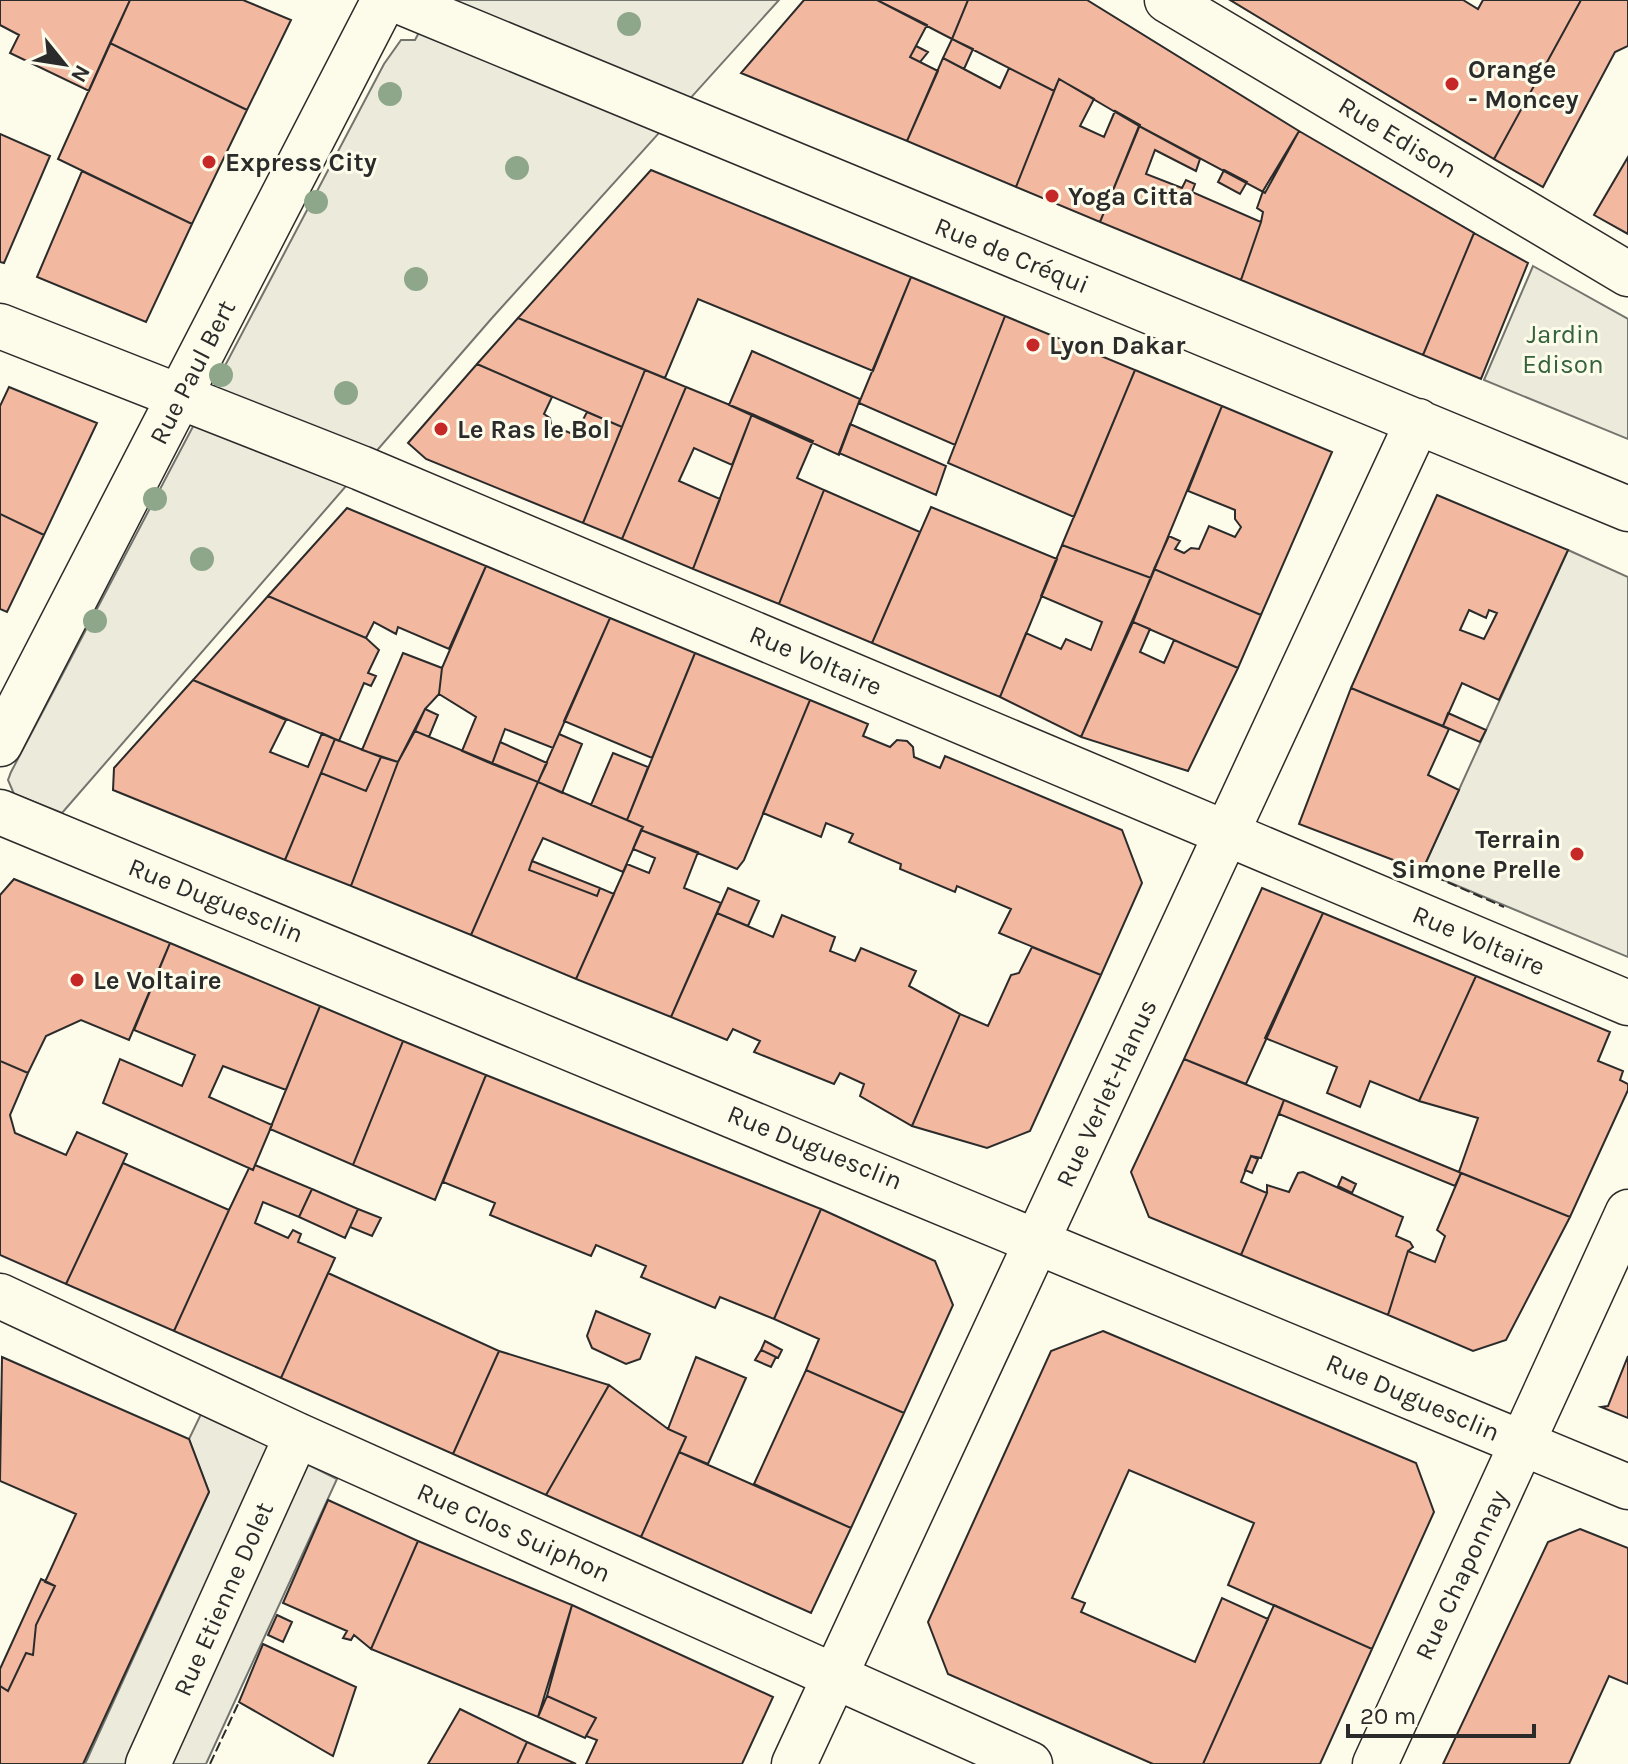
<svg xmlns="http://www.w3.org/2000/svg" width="1628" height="1764" viewBox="0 0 1628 1764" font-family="Karla,sans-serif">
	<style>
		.green { fill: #ecebdb; stroke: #74746e; stroke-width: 2 }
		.parking { fill: #eceadb; stroke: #74746e; stroke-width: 2 }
		.building { fill: #f2b8a0; stroke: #2b2b2b; stroke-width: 2; fill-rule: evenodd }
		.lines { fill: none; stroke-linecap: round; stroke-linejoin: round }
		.minor-casing { stroke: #2b2b2b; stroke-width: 47 }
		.minor { stroke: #fdfbea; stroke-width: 44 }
		.fence { stroke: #2b2b2b; stroke-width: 2; stroke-dasharray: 10 4; stroke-linecap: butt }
		.tree { fill: #8ea78a }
		.poi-dot { fill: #c62828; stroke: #fdfbea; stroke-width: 3 }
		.labels { text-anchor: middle; stroke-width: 6; stroke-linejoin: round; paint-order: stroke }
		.poi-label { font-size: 26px; font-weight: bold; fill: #2b2b2b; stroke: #fdfbea; text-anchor: start }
		.street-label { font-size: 26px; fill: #2b2b2b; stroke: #fdfbea }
		.park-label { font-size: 26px; fill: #34623c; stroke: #fdfbea }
	</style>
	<rect width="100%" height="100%" fill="#fdfbea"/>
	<path class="green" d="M1533 266 1628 319V439L1484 380Z
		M1568 550 1628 577V957L1422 871Z"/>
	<path class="parking" d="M436 0H779L492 318 62 813 14 794 8 780 11 772 384 64 401 40H415Z
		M202 1412 337 1479 206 1764H85L209 1492 189 1439Z"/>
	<path class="building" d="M0 0H130L89 91 10 53 19 35 0 25Z
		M130 0H243L291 20 247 110 110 43Z
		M804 0H877L927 25 910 57 938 71 907 141 741 73Z
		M877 0H968L952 39Z
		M968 0H1087L1299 131 1265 193 1139 126 1059 79 1054 91 952 39Z
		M1230 0H1463L1478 9 1483 0H1581L1494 159Z
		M1581 0H1628V46L1615 52 1543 187 1494 159Z
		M952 39 973 49 964 69 943 58Z
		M110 43 247 110 192 224 58 159Z
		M916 46 928 52 920 62 910 57Z
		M943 58 1000 88 1009 68 1054 91 1016 187 907 141Z
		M1059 79 1094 99 1080 126 1104 137 1115 111 1140 125 1100 222 1016 187Z
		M1139 126 1200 159 1196 171 1155 150 1146 174 1182 188 1186 180 1195 184 1192 192 1261 222 1241 280 1100 222Z
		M1299 131 1474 233 1423 355 1241 280 1261 222 1263 212 1257 208 1263 191Z
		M0 134 50 156 4 263 0 262Z
		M1628 157V234L1594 215Z
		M651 170 911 277 873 371 698 299 665 378 518 318Z
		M1224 170 1247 182 1240 194 1218 182Z
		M82 171 192 224 146 322 37 277Z
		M1474 233 1528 263 1481 379 1423 355Z
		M911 277 1005 316 955 445 859 403Z
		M1005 316 1135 370 1074 517 948 463Z
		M518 318 645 370 622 427 477 364Z
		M752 351 860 399 839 455 729 405Z
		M477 364 552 397 544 414 550 418 551 425 575 435 587 412 622 427 583 523 426 459 408 443Z
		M645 370 686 387 622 539 583 523Z
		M1135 370 1222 406 1151 578 1062 545Z
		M9 387 97 423 44 535 0 514V406Z
		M686 387 752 414 732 465 694 448 679 481 720 499 693 569 622 539Z
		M1222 406 1332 452 1261 615 1154 569 1169 536 1180 541 1175 549 1184 553 1191 548 1199 549 1209 526 1235 537 1241 527 1235 519V510L1188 491Z
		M752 414 813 441 797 478 824 490 779 604 693 569Z
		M850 424 946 466 936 495 839 453Z
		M824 490 920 532 872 643 779 604Z
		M1437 495 1568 550 1499 700 1462 683 1443 726 1351 688ZM1469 610 1486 618 1489 610 1497 613 1484 639 1460 630Z
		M931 507 1057 559 1000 697 872 643Z
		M347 508 486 566 449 649 398 627 396 634 374 622 366 638 268 596Z
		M0 514 44 535 7 612 0 609Z
		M1062 545 1151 578 1081 737 1000 697 1026 633 1061 649 1066 639 1091 650 1102 622 1041 596Z
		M486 566 610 618 553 748 505 729 492 764 462 751 476 717 439 694 442 668Z
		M1154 569 1261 615 1238 668 1133 622Z
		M268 596 366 638 379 650 368 673 376 676 371 686 364 683 339 741 193 680Z
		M610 618 695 653 652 758 564 721Z
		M1133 622 1150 629 1140 652 1164 663 1174 640 1238 668 1188 771 1081 737Z
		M403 653 442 668 439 694 425 709 398 762 362 750Z
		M695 653 810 700 744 860 737 869 641 830 643 827 627 820Z
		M193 680 286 720 270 752 308 767 322 733 335 739 285 860 113 790 114 768Z
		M1351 688 1449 729 1428 775 1459 790 1422 871 1299 824Z
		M810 700 868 724 863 736 890 747 897 740 907 741 913 747 914 757 940 768 945 756 1122 830 1142 883 1101 975 999 933 1011 909 957 886 955 892 900 869 901 864 849 842 853 834 826 823 821 837 763 813Z
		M425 709 438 715 429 737 415 731Z
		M1448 713 1486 730 1480 742 1443 726Z
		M415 731 538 782 471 935 351 886 398 762Z
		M559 734 582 744 562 793 538 782Z
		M335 739 381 757 366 791 321 773Z
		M500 742 547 763 538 782 492 764Z
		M613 753 648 767 627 820 591 805Z
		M381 757 398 762 351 886 285 860 321 773 366 791Z
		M538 782 643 827 623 872 543 838 532 861 529 870 597 896 600 888 614 894 576 979 471 935Z
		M641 830 698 852 684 888 721 903 671 1017 576 979 627 864 649 873 655 858 633 849Z
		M532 861 600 888 597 896 529 870Z
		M14 879 170 943 129 1040 81 1020 46 1036 28 1073 0 1061V895Z
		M728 888 759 901 748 926 717 913Z
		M1262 888 1323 913 1246 1084 1184 1059Z
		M717 913 773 937 782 915 835 937 830 951 855 961 861 948 916 971 909 986 960 1014 912 1126 860 1096 864 1084 840 1073 834 1084 754 1052 760 1041 733 1029 727 1040 671 1017Z
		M1323 913 1476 976 1419 1101 1370 1081 1360 1107 1327 1093 1337 1067 1265 1038Z
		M170 943 320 1006 286 1090 223 1066 209 1097 272 1125 253 1170 103 1103 120 1059 182 1086 195 1055 134 1030Z
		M1032 947 1101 975 1030 1131 987 1148 912 1126 960 1014 988 1026 1011 975 1019 973Z
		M1476 976 1610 1032 1598 1061 1623 1071 1620 1080 1628 1084V1090L1570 1217 1459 1172 1478 1118 1419 1101Z
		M320 1006 403 1041 353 1165 270 1129Z
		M403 1041 486 1075 435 1200 353 1165Z
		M1184 1059 1284 1100 1261 1158 1251 1156 1241 1182 1267 1193 1241 1255 1149 1217 1131 1172Z
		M0 1061 28 1073 10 1115 15 1133 66 1155 77 1132 127 1154 66 1284 0 1255Z
		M486 1075 821 1209 774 1319 720 1297 715 1308 641 1277 646 1266 596 1245 591 1256 490 1215 495 1203 443 1182Z
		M1284 1100 1459 1172 1461 1173 1455 1186 1279 1114Z
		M1251 1156 1258 1159 1252 1173 1245 1170Z
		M123 1163 229 1210 174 1331 66 1284Z
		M255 1165 312 1189 299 1217 263 1202 255 1223 288 1238 293 1230 301 1234 298 1242 335 1258 281 1378 174 1331 229 1210 249 1168 253 1170Z
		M1303 1172 1403 1217 1396 1236 1410 1242 1413 1247 1408 1251 1388 1315 1241 1255 1267 1193V1185L1289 1192 1298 1173Z
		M1461 1173 1570 1217 1506 1340 1473 1351 1388 1315 1408 1251 1435 1262 1445 1236 1437 1230Z
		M1342 1177 1356 1184 1352 1193 1338 1186Z
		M312 1189 358 1209 345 1238 299 1217Z
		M358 1209 381 1218 372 1236 350 1227Z
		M821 1209 935 1261 953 1305 904 1413 806 1370 819 1339 774 1319Z
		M328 1273 499 1351 453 1454 281 1378Z
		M596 1311 650 1334 640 1359 626 1364 592 1348 587 1336Z
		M1103 1331 1416 1463 1434 1512 1372 1649 1228 1585 1254 1523 1129 1470 1072 1598 1085 1603 1081 1612 1195 1662 1222 1598 1268 1619 1203 1764H1153L948 1674 928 1622 1051 1351Z
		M765 1341 782 1350 778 1358 761 1350Z
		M761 1350 776 1357 771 1367 755 1360Z
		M499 1351 609 1385 546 1495 453 1454Z
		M1628 1356V1418L1601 1407 1608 1406Z
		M2 1357 189 1439 209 1492 83 1764H0V1686L8 1691 26 1653 33 1655 36 1625 55 1586 45 1582 76 1514 0 1481Z
		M696 1357 746 1378 708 1464 679 1452 686 1437 668 1429Z
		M806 1370 904 1413 851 1528 754 1484Z
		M609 1385 668 1429 686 1437 641 1537 546 1495Z
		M679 1452 851 1528 811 1613 641 1537Z
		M328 1500 418 1541 371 1649 354 1635 351 1640 343 1638 347 1631 283 1603Z
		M1580 1529 1628 1548V1684L1609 1676 1569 1764H1443L1548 1542Z
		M418 1541 572 1605 538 1717 371 1649Z
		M41 1579 55 1586 36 1625 33 1655 26 1653 8 1691 0 1686V1669Z
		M572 1605 773 1697 742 1764H586L597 1740 586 1736 596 1718 547 1696Z
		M1274 1605 1372 1649 1320 1764H1203Z
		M277 1615 292 1622 283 1642 268 1635Z
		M263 1644 356 1687 333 1756 239 1702Z
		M547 1696 596 1718 585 1738 538 1717Z
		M460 1709 527 1742 517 1764H428Z
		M527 1742 576 1764H517Z"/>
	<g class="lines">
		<defs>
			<path id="minor" d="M396 0 1628 509
				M1167 0 1628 274
				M0 326 361 468 1628 1003
				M0 744 384 0
				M0 812 1628 1487
				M0 1296 297 1435 1030 1764
				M148 1764 297 1435
				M794 1764 1418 421
				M1375 1764 1628 1212"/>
		</defs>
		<use href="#minor" class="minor-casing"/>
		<use href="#minor" class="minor"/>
		<path class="fence" d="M1422 871 1504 907
			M210 1764 239 1702"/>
	</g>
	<g class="tree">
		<circle cx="629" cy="24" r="12"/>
		<circle cx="390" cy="94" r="12"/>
		<circle cx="517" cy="168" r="12"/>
		<circle cx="316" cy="202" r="12"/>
		<circle cx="416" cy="279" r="12"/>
		<circle cx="221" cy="375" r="12"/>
		<circle cx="346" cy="393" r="12"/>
		<circle cx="155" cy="499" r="12"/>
		<circle cx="202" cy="559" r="12"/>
		<circle cx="95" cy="621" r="12"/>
	</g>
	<g class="poi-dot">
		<circle cx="1452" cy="84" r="8"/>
		<circle cx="209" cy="162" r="8"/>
		<circle cx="1052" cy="196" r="8"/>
		<circle cx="1033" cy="345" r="8"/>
		<circle cx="441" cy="429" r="8"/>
		<circle cx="1577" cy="854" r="8"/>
		<circle cx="77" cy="980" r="8"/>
	</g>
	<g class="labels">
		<g class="poi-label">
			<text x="1468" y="78">Orange<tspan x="1468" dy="30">- Moncey</tspan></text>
			<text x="225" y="171">Express City</text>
			<text x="1068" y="205">Yoga Citta</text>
			<text x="1049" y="354">Lyon Dakar</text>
			<text x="457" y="438">Le Ras le Bol</text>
			<text x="1561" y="848" text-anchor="end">Terrain<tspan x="1561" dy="30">Simone Prelle</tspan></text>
			<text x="93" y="989">Le Voltaire</text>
		</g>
		<g class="street-label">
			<text transform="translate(1398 137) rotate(31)" y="9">Rue Edison</text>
			<text transform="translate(1012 255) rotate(22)" y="9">Rue de Créqui</text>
			<text transform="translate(192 372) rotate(-63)" y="9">Rue Paul Bert</text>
			<text transform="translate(816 660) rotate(23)" y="9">Rue Voltaire</text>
			<text transform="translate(216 900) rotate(22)" y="9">Rue Duguesclin</text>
			<text transform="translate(1479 940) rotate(23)" y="9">Rue Voltaire</text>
			<text transform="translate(1106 1093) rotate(-65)" y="9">Rue Verlet-Hanus</text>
			<text transform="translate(815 1147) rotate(22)" y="9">Rue Duguesclin</text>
			<text transform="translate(1413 1397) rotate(23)" y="9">Rue Duguesclin</text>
			<text transform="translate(514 1532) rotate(24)" y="9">Rue Clos Suiphon</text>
			<text transform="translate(1461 1575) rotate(-65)" y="9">Rue Chaponnay</text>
			<text transform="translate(223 1599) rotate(-66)" y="9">Rue Etienne Dolet</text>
		</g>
		<g class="park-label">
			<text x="1563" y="343">Jardin<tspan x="1563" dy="30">Edison</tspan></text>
		</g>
	</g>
	<g transform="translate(64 64) rotate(120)" stroke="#fdfbea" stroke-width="6" paint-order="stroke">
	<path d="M0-6L14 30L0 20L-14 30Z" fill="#2b2b2b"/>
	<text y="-12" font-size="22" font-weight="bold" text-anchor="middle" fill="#2b2b2b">N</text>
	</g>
	<path d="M1348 1724v12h186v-12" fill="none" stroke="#2b2b2b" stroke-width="4"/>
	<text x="1360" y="1724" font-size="24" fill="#2b2b2b" stroke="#fdfbea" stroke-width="6" paint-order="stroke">20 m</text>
</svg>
